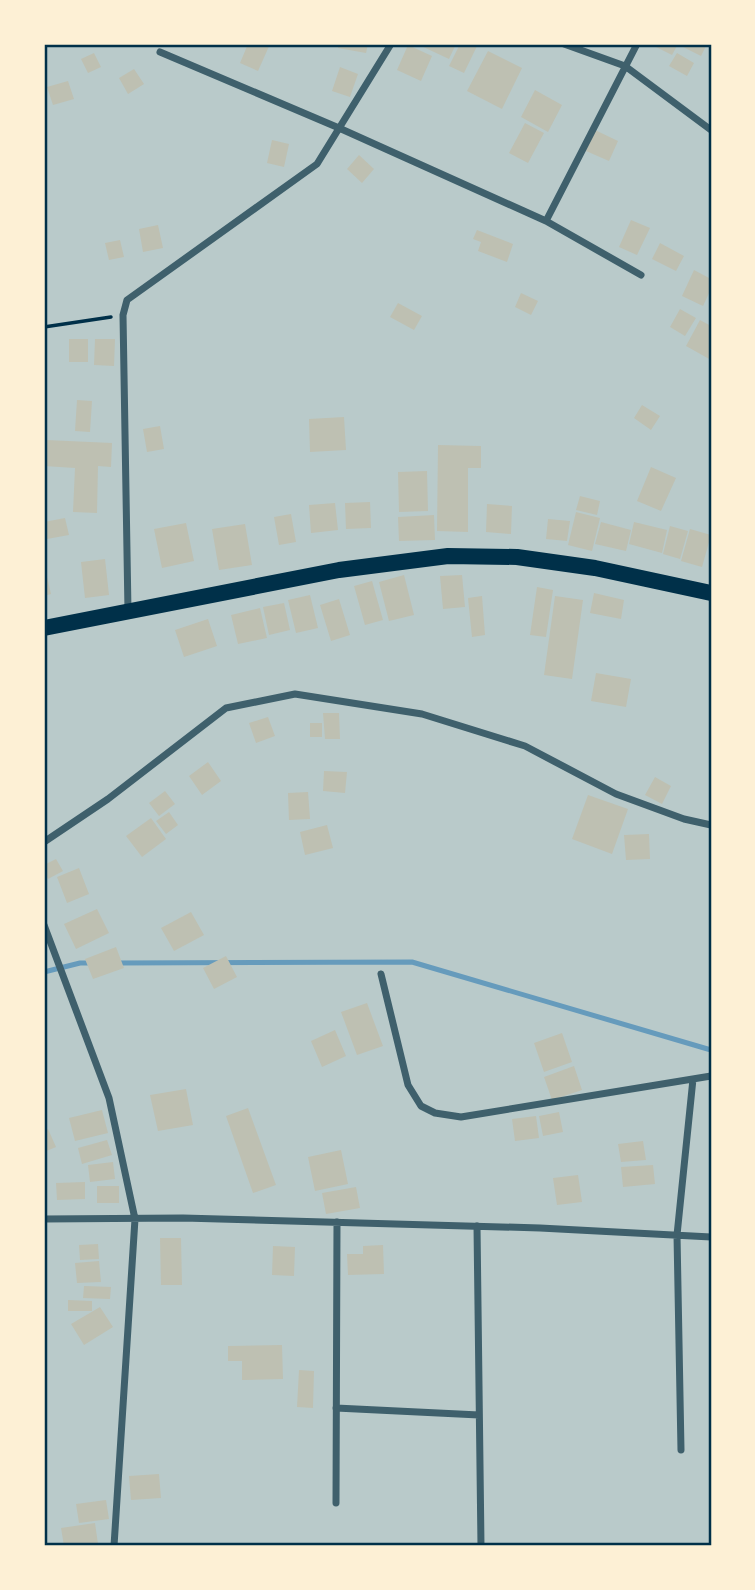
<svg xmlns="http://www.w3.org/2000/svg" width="755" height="1590" viewBox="0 0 755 1590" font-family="Merriweather,serif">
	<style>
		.green { fill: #b9caca }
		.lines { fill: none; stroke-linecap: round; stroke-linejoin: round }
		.stream { stroke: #669bbc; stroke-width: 5 }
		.building { fill: #bec0b2 }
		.path { stroke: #003049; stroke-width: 3.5 }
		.minor { stroke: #3f606c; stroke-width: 7 }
		.trunk { stroke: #003049; stroke-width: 16 }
		.neatline { fill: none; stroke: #003049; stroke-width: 2.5 }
	</style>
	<rect width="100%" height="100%" fill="#fdf0d5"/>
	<path class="green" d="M44 44H711V1546H44Z"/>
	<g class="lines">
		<path class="stream" d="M116 963 412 962 711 1050
			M44 972 80 963H92"/>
	</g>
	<path class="building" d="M248 44H270L258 71 240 63Z
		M339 44H368L366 53 338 48Z
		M417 44H456L449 59Z
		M460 44H478L464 73 449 66Z
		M650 44H678L672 55Z
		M684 44H707L701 56 683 47Z
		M408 45 432 56 421 81 397 70Z
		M488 51 522 68 502 109 467 91Z
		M94 53 101 67 88 73 81 59Z
		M677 53 694 63 687 76 669 66Z
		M340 67 358 74 350 97 332 91Z
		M134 69 144 84 128 94 119 78Z
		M68 81 74 99 53 105 47 87Z
		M535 90 562 105 548 132 521 117Z
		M525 123 544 133 528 163 509 153Z
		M595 130 618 141 609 161 586 151Z
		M272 140 289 144 284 167 267 163Z
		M359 155 374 169 362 183 347 169Z
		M631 220 650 228 637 255 619 247Z
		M158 225 163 248 143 252 139 229Z
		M477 230 513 244 507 262 478 251 481 242 473 239Z
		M120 240 124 257 109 260 105 243Z
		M660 243 684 256 676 271 652 259Z
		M694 270 711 279V289L703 306 682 296Z
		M521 293 538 301 531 315 515 307Z
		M398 303 422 316 414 330 390 317Z
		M680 309 696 318 685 336 670 327Z
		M700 320 711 326V360L686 346Z
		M69 339H88V362H69Z
		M95 339H115L114 366 94 365Z
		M77 400 92 401 90 432 75 431Z
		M642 405 660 416 651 430 634 418Z
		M344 417 346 450 310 452 309 419Z
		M160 426 164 449 147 452 143 429Z
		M46 440 112 443 111 467 98 466 97 513 73 512 75 468 44 466Z
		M438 445 481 446V468H468V532L437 531Z
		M651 467 676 478 661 511 637 501Z
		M427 471 428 511 399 512 398 472Z
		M580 496 600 501 597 515 576 510Z
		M370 502 371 528 346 529 345 503Z
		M335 503 338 530 311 533 309 505Z
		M487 504 512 506 511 534 486 532Z
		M576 512 600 518 592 551 568 545Z
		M291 514 296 542 279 545 274 517Z
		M434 515 435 540 399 541 398 517Z
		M65 518 69 535 47 539 44 522Z
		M548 519 570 521 567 541 546 539Z
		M601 522 631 530 626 551 595 544Z
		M634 522 667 530 662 553 629 544Z
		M186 523 194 561 162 568 154 529Z
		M245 524 252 565 219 570 212 529Z
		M670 526 688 531 680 559 663 554Z
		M690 529 711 535 702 567 681 561Z
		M105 559 109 595 85 598 81 562Z
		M46 572 51 594 44 596V573Z
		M404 575 414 615 389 621 379 582Z
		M462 575 465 607 443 609 440 576Z
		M372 581 383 620 365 625 354 586Z
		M537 587 553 590 546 637 530 635Z
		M594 593 624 600 621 619 590 613Z
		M310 595 318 628 296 633 288 600Z
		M482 596 485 635 472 637 468 598Z
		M555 596 583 600 572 679 544 675Z
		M339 599 350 635 331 641 320 605Z
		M284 603 290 630 269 635 263 607Z
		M260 608 267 638 238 644 231 615Z
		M208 619 217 646 184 657 175 630Z
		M596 673 631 679 626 707 591 701Z
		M323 713H339L340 739H325Z
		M268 717 275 736 256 743 249 723Z
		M310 723H322V737H310Z
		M208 762 221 781 202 795 189 776Z
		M324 771 347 772 345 793 323 791Z
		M655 777 671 786 662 804 645 795Z
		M165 791 175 804 159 816 149 803Z
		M308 792 310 819 289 820 288 793Z
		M588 795 628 809 612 854 572 839Z
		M169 812 178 825 166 834 156 821Z
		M151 818 166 839 142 857 126 836Z
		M327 825 333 848 305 855 300 832Z
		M649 834 650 859 626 860 624 835Z
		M56 859 63 871 48 879 44 871V865Z
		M79 868 89 894 67 903 57 877Z
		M97 909 109 933 76 949 64 924Z
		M191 912 204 935 174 951 161 928Z
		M116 947 124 968 93 979 85 959Z
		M226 956 237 977 214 989 203 968Z
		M367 1003 383 1046 357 1055 341 1012Z
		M335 1030 346 1056 322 1067 311 1041Z
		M562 1033 572 1062 544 1072 534 1043Z
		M574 1066 582 1090 552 1100 544 1077Z
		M186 1089 193 1125 158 1131 150 1095Z
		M248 1108 276 1185 253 1193 226 1116Z
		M102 1110 108 1133 75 1141 69 1118Z
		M559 1112 563 1132 543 1136 539 1116Z
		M536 1116 539 1138 515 1141 512 1119Z
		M48 1129 56 1147 44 1152V1131Z
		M107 1140 112 1155 82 1164 78 1148Z
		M643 1141 646 1160 621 1162 618 1144Z
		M341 1150 348 1184 315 1191 308 1157Z
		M113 1162 115 1179 90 1182 88 1165Z
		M653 1165 655 1184 623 1187 621 1167Z
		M578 1175 582 1202 557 1205 553 1178Z
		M85 1182V1199L57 1200 56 1183Z
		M97 1186H119V1203H97Z
		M356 1187 360 1208 326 1214 322 1193Z
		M160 1238H181L182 1285H161Z
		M98 1244 99 1259 80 1260 79 1245Z
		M383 1245 384 1274 348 1275 347 1254H363V1246Z
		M273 1246 295 1247 294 1276 272 1275Z
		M99 1261 101 1282 77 1283 75 1263Z
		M84 1286 111 1287 110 1299 83 1298Z
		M68 1300 92 1301V1311H68Z
		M100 1307 113 1327 84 1345 71 1324Z
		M282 1345 283 1379 242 1380V1361H228V1346Z
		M299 1370 314 1371 313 1408 297 1407Z
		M159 1474 161 1498 131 1500 129 1476Z
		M106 1500 109 1519 79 1523 76 1504Z
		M95 1523 98 1544 64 1546 61 1528Z"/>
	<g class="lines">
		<path class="path" d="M44 327 111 317"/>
		<path class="minor" d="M564 44 625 66 711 130
			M160 52 339 128 546 221 641 275
			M546 221 637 44
			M128 611 123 315 127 300 317 164 391 44
			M44 842 108 799 226 708 295 694 422 714 525 746 616 794 684 819 711 825
			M44 925 109 1098 135 1219 114 1546
			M381 974 408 1085 421 1106 435 1113 461 1117 711 1076
			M44 1219 183 1218 540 1228 711 1237
			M477 1226 481 1546
			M336 1408 479 1415
			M681 1450 677 1235 693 1079
			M336 1503 337 1222"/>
		<path class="trunk" d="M44 628 339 570 448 556 517 557 595 568 711 593"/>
	</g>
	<rect width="755" height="1590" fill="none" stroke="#fdf0d5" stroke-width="91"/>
	<rect x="46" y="46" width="664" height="1498" class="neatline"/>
</svg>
